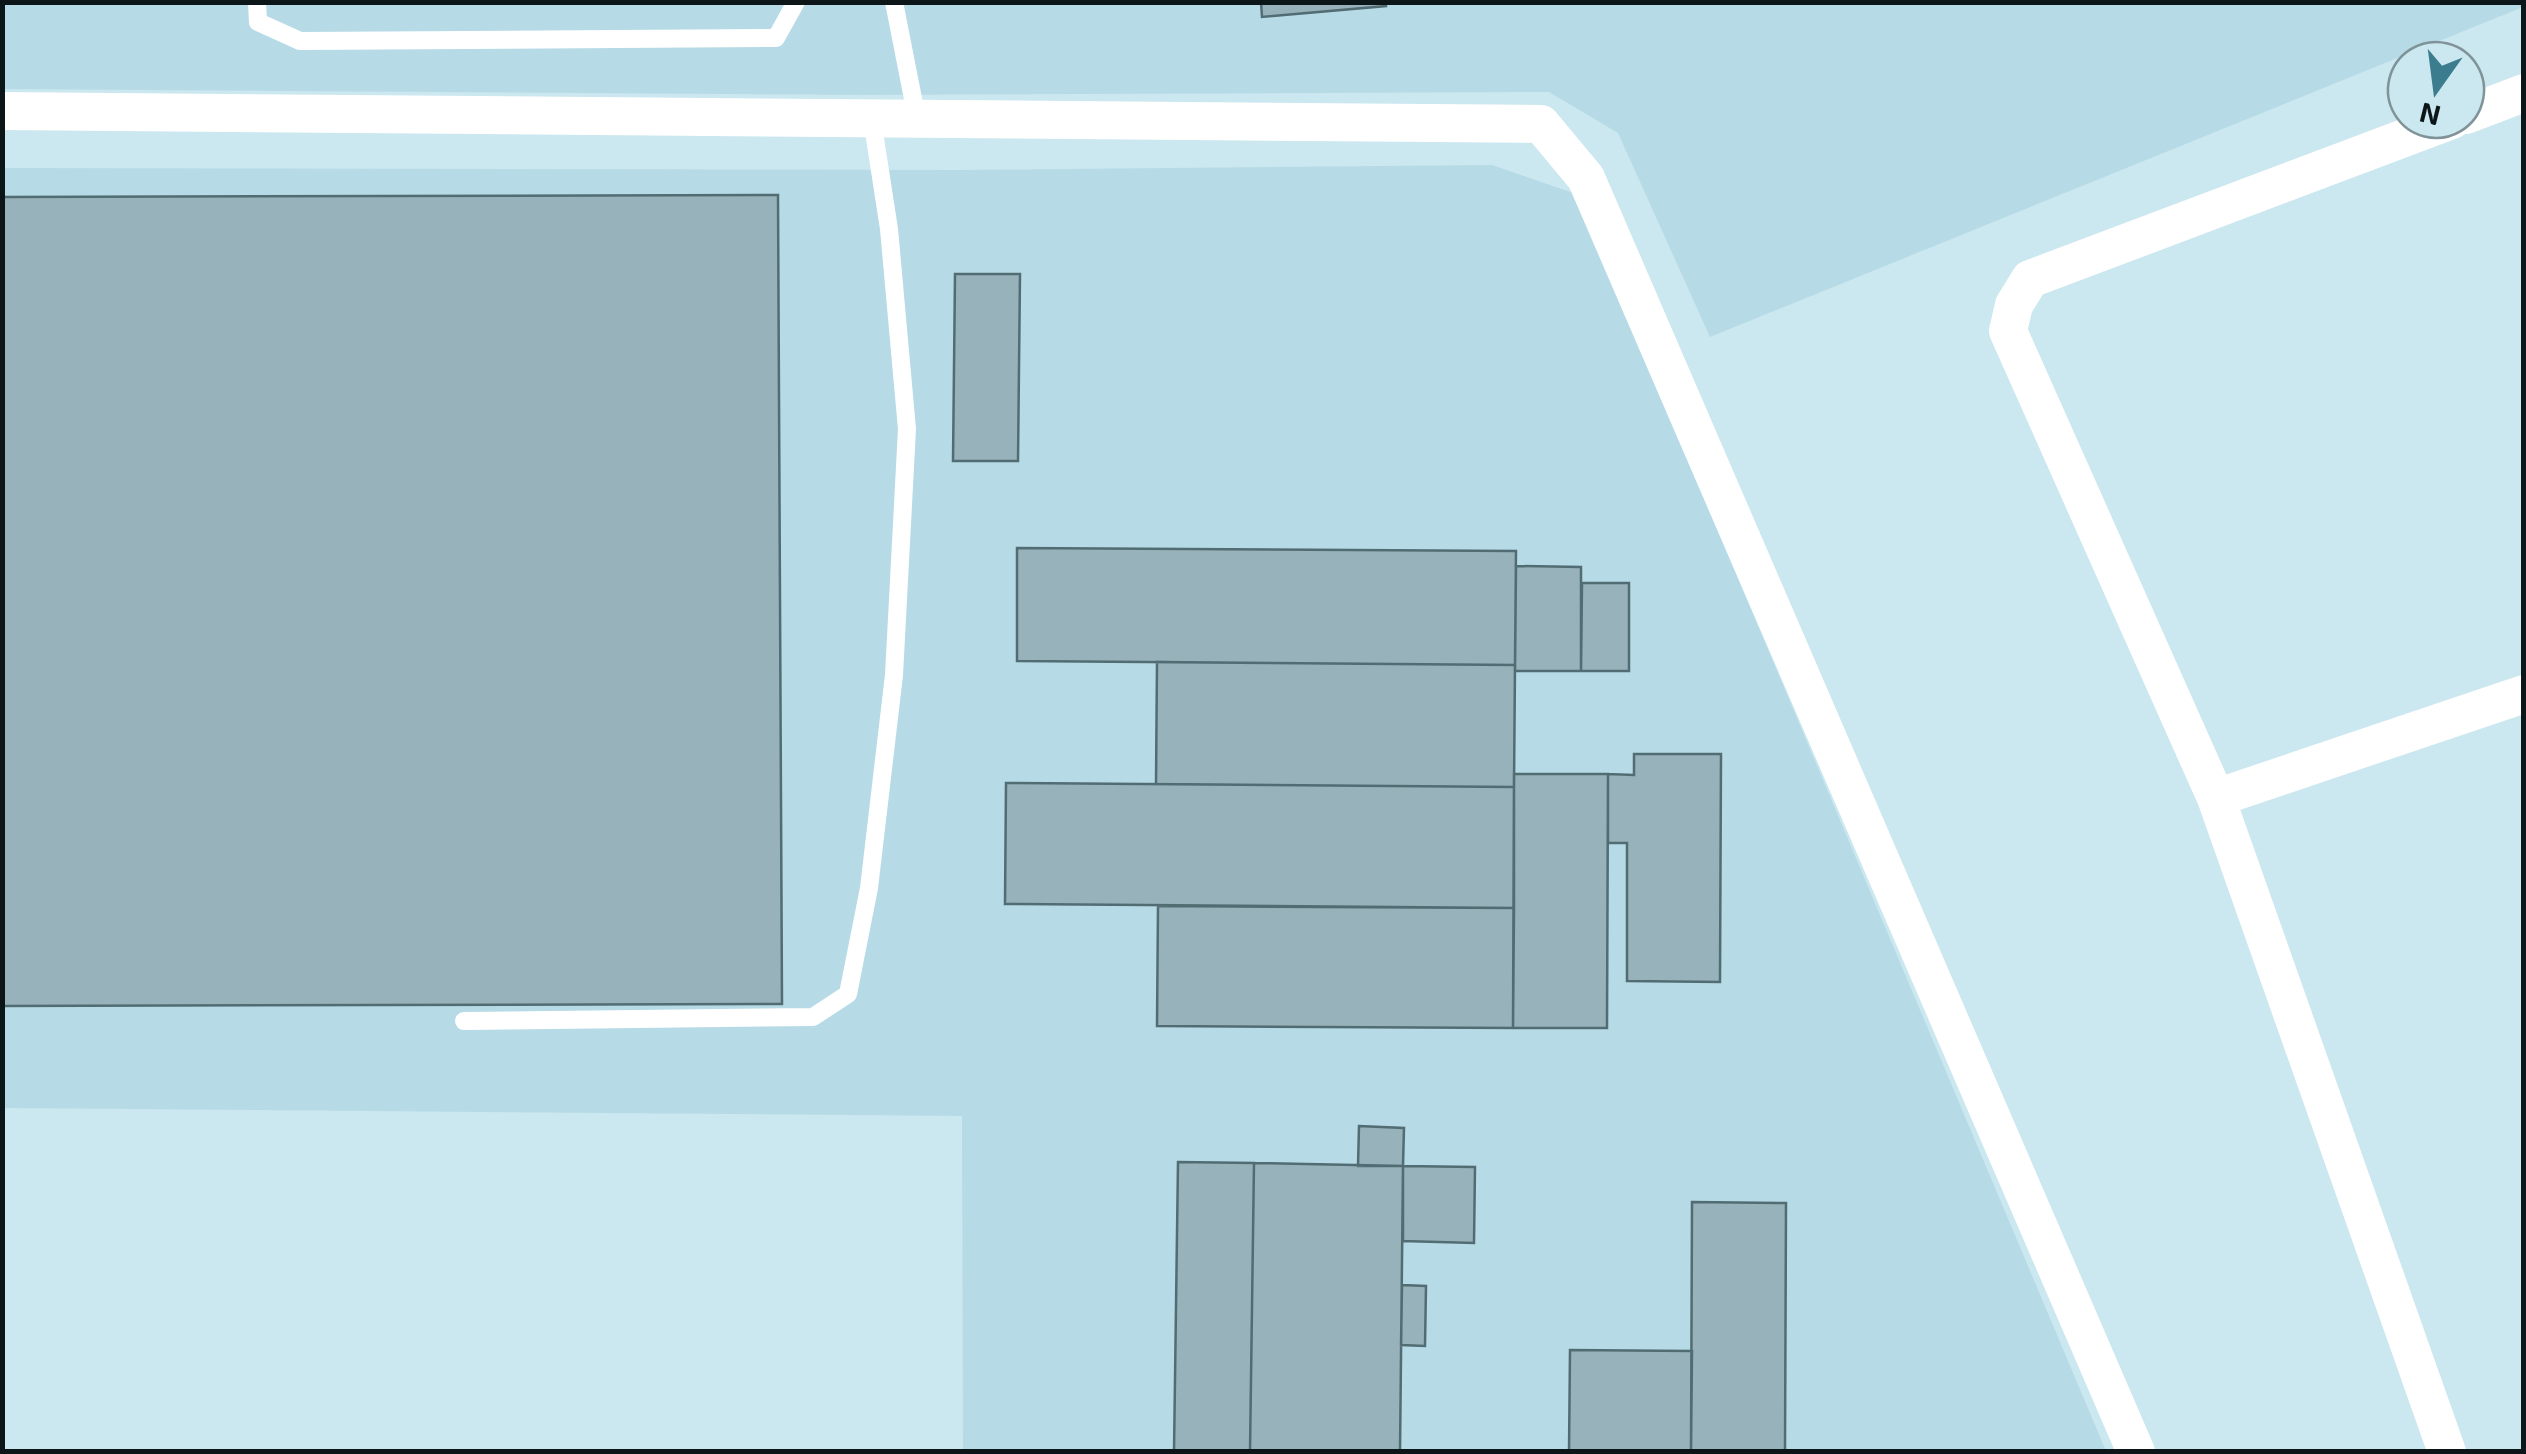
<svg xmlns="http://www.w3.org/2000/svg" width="2526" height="1454" viewBox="0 0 2526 1454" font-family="'Exo 2',sans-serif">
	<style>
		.built { fill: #b7dbe6 }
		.building { fill: #97b2ba; stroke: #526c73; stroke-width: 2.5 }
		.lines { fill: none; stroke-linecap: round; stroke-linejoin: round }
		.lane { stroke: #fff; stroke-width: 18 }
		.street { stroke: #fff; stroke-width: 38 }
	</style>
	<rect width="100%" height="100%" fill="#cbe7ef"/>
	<path class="built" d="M3 2 2524 3 2523 7 1710 337 1618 133 1549 92 868 95 3 89Z
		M1492 165 1576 194 2106 1451H963L962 1116 3 1108 2 168 957 170Z"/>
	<path class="building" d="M1261 2H1386V6L1262 17Z
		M778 195 782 1004 2 1006V197Z
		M955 274H1020L1018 461H953Z
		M1017 548 1516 551 1515 665 1017 661Z
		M1516 566 1581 567V671H1515Z
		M1582 583H1629V671H1581Z
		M1157 662 1515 665 1514 787 1156 784Z
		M1634 754H1721L1720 982 1627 981V843H1608V774L1634 775Z
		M1514 774H1608L1607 1028H1513Z
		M1006 783 1514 787V908L1005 904Z
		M1158 906 1514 908 1513 1028 1157 1026Z
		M1359 1126 1404 1128 1403 1166H1358Z
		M1178 1162 1254 1163 1250 1452H1174Z
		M1254 1163 1403 1166 1400 1452H1250Z
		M1403 1166 1475 1167 1474 1243 1403 1241Z
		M1692 1202 1786 1203 1785 1452H1691Z
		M1402 1285 1426 1286 1425 1346 1401 1345Z
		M1570 1350 1692 1351 1691 1452H1569Z"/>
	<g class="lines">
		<path class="lane" d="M257 2 258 22 300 41 776 38 796 2
			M894 2 917 119
			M464 1021 813 1017 848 994 869 888 894 675 907 429 889 229 872 119"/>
		<path class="street" d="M2 111 1541 124 1586 178 2136 1452
			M2466 115 2524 93
			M2216 798 2524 694
			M2447 1452 2216 798 2008 331 2014 305 2030 279 2452 120"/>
	</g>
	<rect width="2526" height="1454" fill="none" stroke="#0c1619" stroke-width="10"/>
	<g transform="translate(2436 90) rotate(194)"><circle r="48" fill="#cbe7ef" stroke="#7f9399" stroke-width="2.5"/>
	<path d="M0-8L18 38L0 25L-18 38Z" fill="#3b7d8e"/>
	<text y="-15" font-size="28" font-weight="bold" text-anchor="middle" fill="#0c1619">N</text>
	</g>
</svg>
